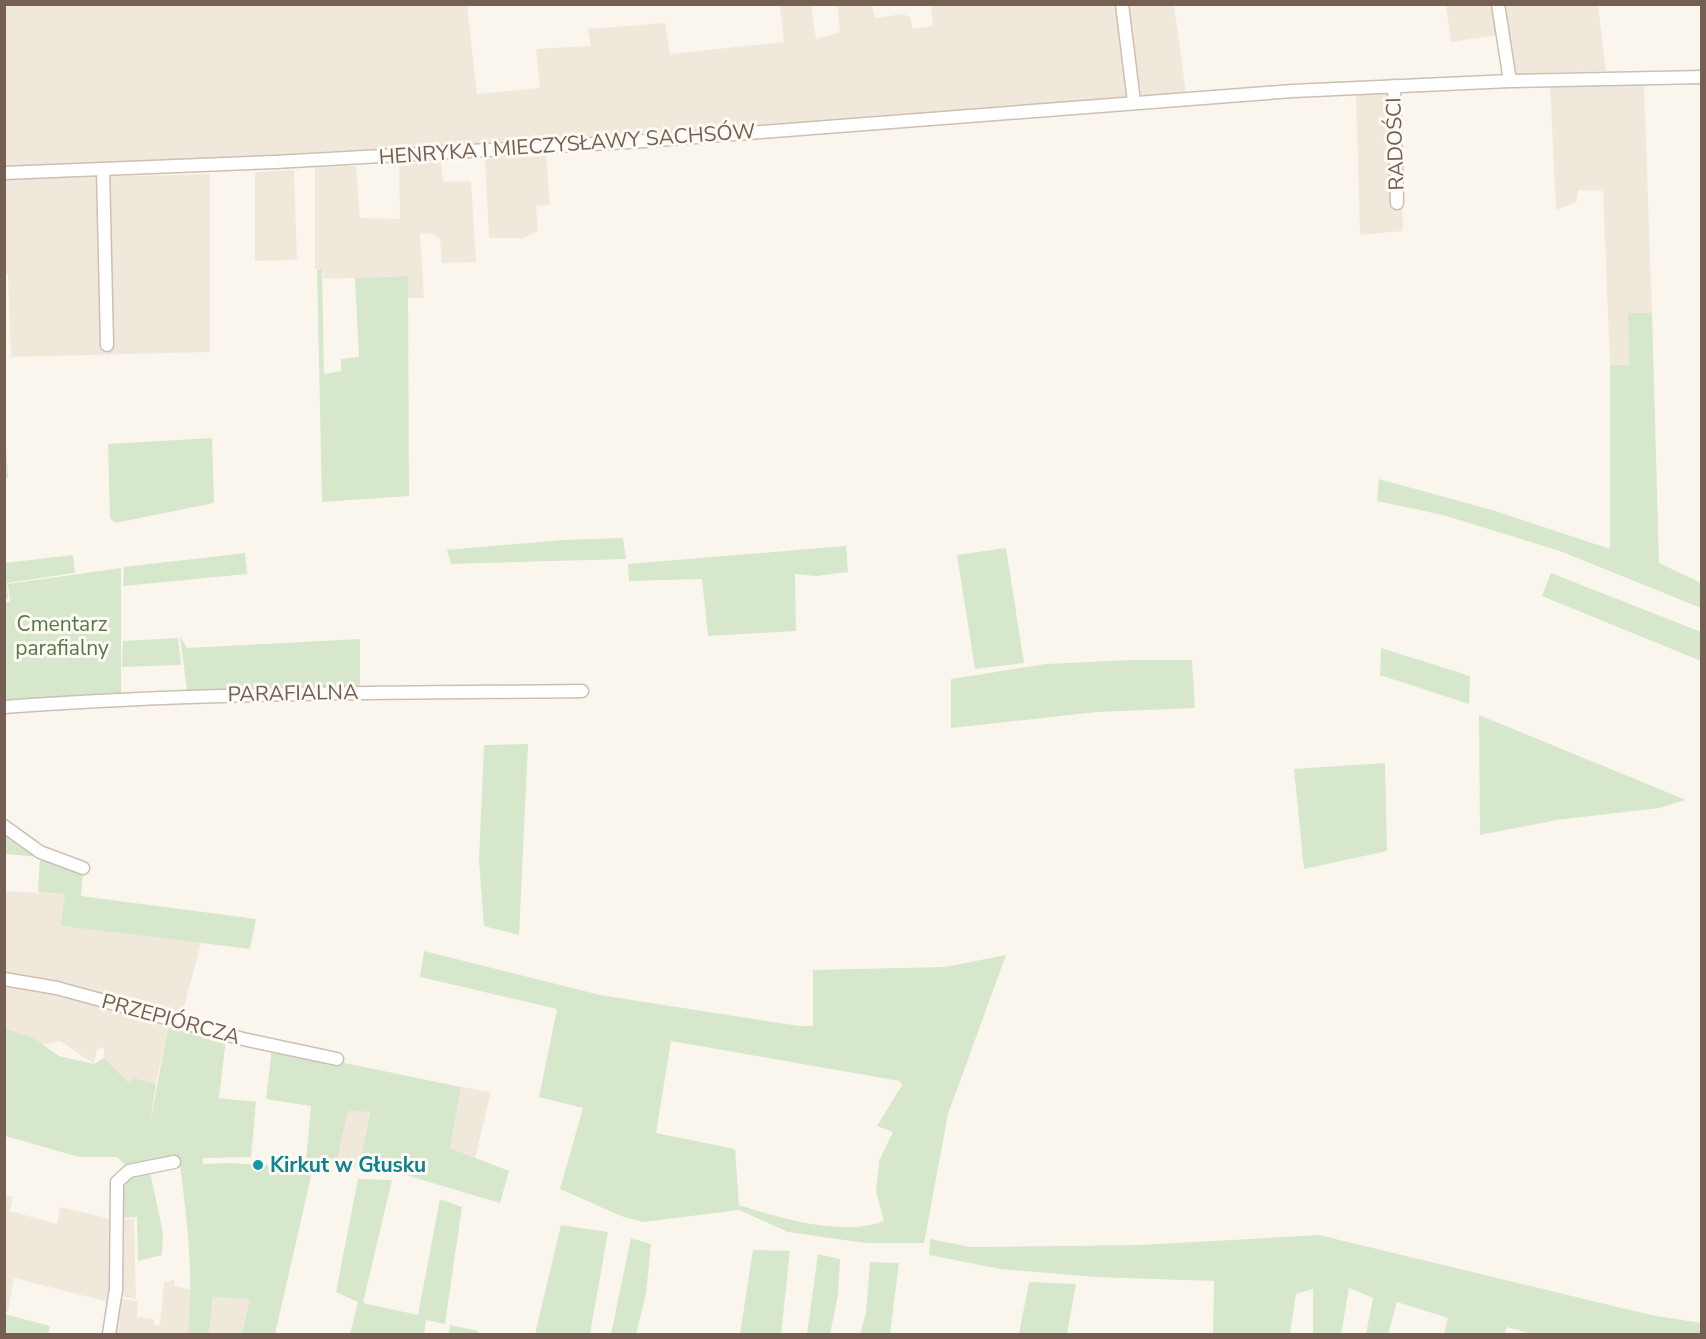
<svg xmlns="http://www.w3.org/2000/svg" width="1706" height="1339" viewBox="0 0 1706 1339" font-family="'Nunito Sans',sans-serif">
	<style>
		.residential { fill: #f1e8dc }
		.green { fill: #d7e7cc; fill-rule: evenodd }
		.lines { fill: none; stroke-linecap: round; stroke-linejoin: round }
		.minor-casing { stroke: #ccbfb4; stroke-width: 15 }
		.minor { stroke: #fff; stroke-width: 12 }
		.culture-dot { fill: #0f9aa8; stroke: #fdfaf3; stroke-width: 2 }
		.labels { text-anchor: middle; stroke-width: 6; stroke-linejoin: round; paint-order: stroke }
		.street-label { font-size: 21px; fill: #745f52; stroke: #fdfaf3 }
		.park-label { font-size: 21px; fill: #57784c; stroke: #fdfaf3 }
		.culture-label { font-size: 21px; font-weight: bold; fill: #0d838f; stroke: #fdfaf3; text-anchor: start }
	</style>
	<rect width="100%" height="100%" fill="#fbf6ed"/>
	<path class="residential" d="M4 5H467L477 94 540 88 536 49 591 46 588 29 665 23 670 54 784 42 780 5H811L816 39 840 32 837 5H872L875 18 903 14 910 17 913 29 933 26 931 5H1116L1127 98 792 124 105 165 5 167Z
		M1128 5H1174L1186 93 1140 97Z
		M1446 5H1494L1499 35 1451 42Z
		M1504 5H1598L1606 71 1514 74Z
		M1644 83 1652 313H1628L1629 365H1610L1603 191 1578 190 1576 202 1556 210 1550 84Z
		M1391 89 1401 148 1403 231 1360 235 1356 91Z
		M546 156 550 205 536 206 538 230 524 238H489L485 158Z
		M441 162 443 182 471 181 476 262 442 263 440 239 432 234 420 233 424 298H408V276L324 279 322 269H315V167L356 166 360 218 400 219 399 164Z
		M294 170 297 260 255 261V172Z
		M210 174V352L11 357 8 274H4V179Z
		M4 891 65 894 62 926 201 943 181 1018 5 975Z
		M5 983 31 987 169 1023 156 1084 134 1078 129 1083 104 1058V1047L97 1050 94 1064 60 1041 42 1045 32 1038 5 1028Z
		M461 1087 491 1092 475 1158 450 1148Z
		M348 1111 370 1112 359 1169 336 1165Z
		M4 1194 13 1197 10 1211 57 1224 60 1207 111 1219H134L136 1299 114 1295 112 1303 14 1278 8 1312 5 1311Z
		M174 1280 175 1286 192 1290 188 1334H113L118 1298 138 1301 137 1317 154 1319V1325H160L164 1282Z
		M213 1297 250 1299 242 1334H209Z"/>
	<path class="green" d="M322 269 324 374 341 371V359L359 357 355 278 408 276 409 496 322 502 317 270Z
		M1628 313H1652L1659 563 1701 583V608L1560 551 1443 515 1377 501 1379 479 1492 510 1610 549V365H1629Z
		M5 427 8 478H4Z
		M212 438 214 503 115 523 110 518 108 444Z
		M623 538 626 559 451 564 447 550 561 540Z
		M846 546 848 572 816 576 795 574 796 631 708 636 702 579 629 581 628 564Z
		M1006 548 1024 663 975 669 957 555Z
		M245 553 247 574 123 586 124 567Z
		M73 555 75 573 7 583 8 599H5V563Z
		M121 568V694L5 702 4 603 10 602 8 584Z
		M1551 573 1701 632V661L1542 596Z
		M180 636 187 648 360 639V686L187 690Z
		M178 638 181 665 122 667 123 641Z
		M1381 648 1470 676 1469 704 1380 675Z
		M1131 660H1192L1195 708 1097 712 951 728V679L1046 664Z
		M1479 715 1686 800 1659 808 1557 820 1480 835Z
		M528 744V745L519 935 484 926 479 861 484 745Z
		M1385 763 1387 851 1304 869 1294 769Z
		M4 826 83 871 81 896 256 919 250 949 61 926 65 894 38 892 40 857 5 854Z
		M424 951 600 995 799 1026H813V970L945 967 1006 955 948 1114 924 1243H865L788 1232 739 1210 643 1222 621 1216 560 1189 583 1108 539 1097 557 1009 420 977ZM671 1041 900 1081 902 1085 877 1126 893 1132 879 1161 876 1192 884 1221C844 1237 778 1218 739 1205L735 1149 656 1133Z
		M169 1023 226 1039 219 1098 256 1102 251 1157 203 1158V1164L232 1163 313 1168 275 1334H242L250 1299 213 1297 209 1334H188C194 1274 187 1218 179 1159L127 1167 117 1157H79L5 1136 4 1028 33 1038 59 1056 94 1064 104 1058 129 1083 134 1078 156 1084 149 1128Z
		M272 1048 461 1087 450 1148 509 1171 500 1203 399 1173 359 1169 370 1112 348 1111 336 1165 306 1160 311 1106 266 1099Z
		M150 1172 163 1233 162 1255 138 1261 137 1217 120 1218 123 1181Z
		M358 1179 392 1180 363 1303 418 1315 440 1199 462 1207 445 1324 426 1320 424 1334H350L358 1302 336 1292Z
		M561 1225 608 1232 590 1334H535Z
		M1319 1235 1651 1315 1701 1323V1334H1532L1507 1327 1505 1334H1444L1448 1318 1397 1302 1388 1334H1366L1373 1298 1349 1288 1341 1334H1313V1289L1296 1294 1290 1334H1213L1214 1281 1095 1277 1000 1269 929 1255 930 1239 971 1247 1141 1245Z
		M631 1238 651 1244 646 1294 636 1334H611Z
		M753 1250 790 1251 781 1334H740Z
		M818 1254 840 1259 838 1295 830 1334H807Z
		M870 1262 899 1263 890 1334H860L866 1313Z
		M1029 1282 1076 1284 1067 1334H1019Z
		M4 1314 50 1326 48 1334H14L5 1332Z
		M450 1325 478 1331V1334H449Z"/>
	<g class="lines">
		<defs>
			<path id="minor" d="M1122 4 1134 102
				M1498 4 1510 81
				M1394 86 1397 203
				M103 169 107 345
				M4 173 275 162 645 141 1293 91 1510 81 1702 77
				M4 707C197 692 389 693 582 691
				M4 826 40 852 83 868
				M4 979 57 988 243 1039 337 1059
				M109 1334 116 1289 117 1182 129 1171 174 1162"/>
		</defs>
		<use href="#minor" class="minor-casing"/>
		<use href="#minor" class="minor"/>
	</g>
	<circle class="culture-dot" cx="258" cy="1165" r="6"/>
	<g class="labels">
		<g class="street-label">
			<text transform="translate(567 144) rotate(-4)" y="7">HENRYKA I MIECZYSŁAWY SACHSÓW</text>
			<text transform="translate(1395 144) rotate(-92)" y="7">RADOŚCI</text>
			<text transform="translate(293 693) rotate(-1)" y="7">PARAFIALNA</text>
			<text transform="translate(171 1019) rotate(15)" y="7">PRZEPIÓRCZA</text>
		</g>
		<g class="park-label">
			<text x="62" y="631">Cmentarz<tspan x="62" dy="24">parafialny</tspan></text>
		</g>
		<g class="culture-label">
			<text x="270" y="1172">Kirkut w Głusku</text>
		</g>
	</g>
	<rect width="1706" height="1339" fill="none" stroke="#745f52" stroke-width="12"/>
</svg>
